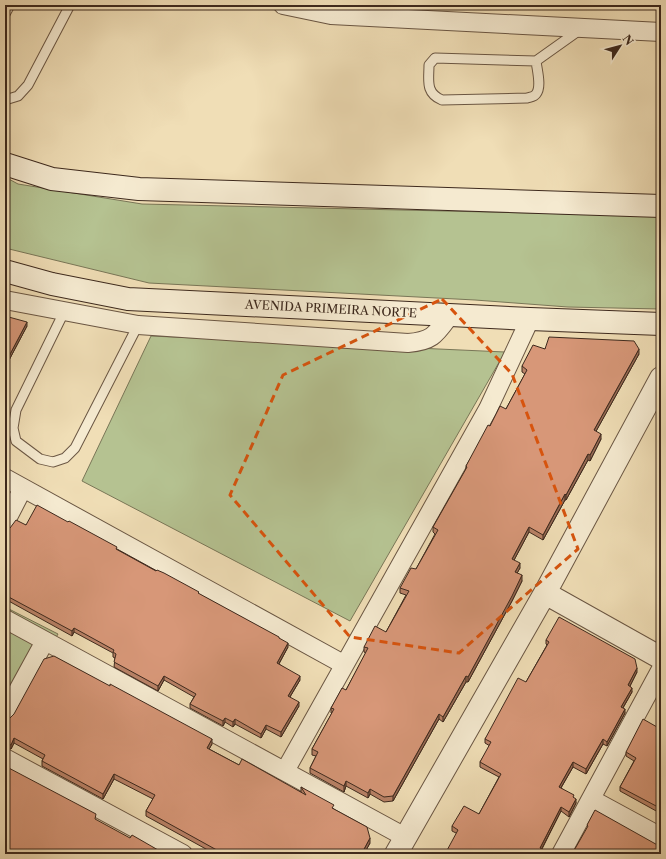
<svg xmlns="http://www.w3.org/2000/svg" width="666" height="859" viewBox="0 0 666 859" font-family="'Libre Caslon Text',serif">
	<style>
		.green { fill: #b5c291; stroke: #797657 }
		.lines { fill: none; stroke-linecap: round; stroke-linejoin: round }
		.service-casing { stroke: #6a5643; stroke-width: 11 }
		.minor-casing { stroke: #6a5643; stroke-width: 20 }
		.tertiary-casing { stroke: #6a5643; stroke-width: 24 }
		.secondary-casing { stroke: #3d291d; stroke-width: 24 }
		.service { stroke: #f5ead0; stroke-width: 9 }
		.minor { stroke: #f5ead0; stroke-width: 18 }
		.tertiary { stroke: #f5ead0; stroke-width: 22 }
		.secondary { stroke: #f5ead0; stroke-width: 22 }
		.wall { fill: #b98267; stroke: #3d291d }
		.shaded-wall { fill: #966a54; stroke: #3d291d }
		.building { fill: #d79778; stroke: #3d291d }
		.marked { fill: none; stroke: #d7540e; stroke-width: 3; stroke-dasharray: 8 5; stroke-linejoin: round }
		.labels { text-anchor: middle; stroke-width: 3; stroke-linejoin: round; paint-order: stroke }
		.street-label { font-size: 12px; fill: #3d291d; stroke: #f5ead0 }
	</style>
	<rect width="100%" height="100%" fill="#f0deb6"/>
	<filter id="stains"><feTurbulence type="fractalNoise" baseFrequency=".005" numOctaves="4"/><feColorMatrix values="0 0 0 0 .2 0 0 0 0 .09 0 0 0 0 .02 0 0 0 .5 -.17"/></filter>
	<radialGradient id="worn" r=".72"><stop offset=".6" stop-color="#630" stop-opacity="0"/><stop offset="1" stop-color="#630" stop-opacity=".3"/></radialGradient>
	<path class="green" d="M5 177 18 184 142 204 661 216V309L568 307 475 300 149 283 5 248Z
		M151 336 505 352 350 621 82 481Z
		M5 607 58 634 5 726Z"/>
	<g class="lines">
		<defs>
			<path id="service" d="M5 14 10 5
				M536 61C537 70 542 87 536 94 534 97 530 97 527 98L442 100C425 93 429 80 429 65L435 58 536 61 581 29
				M5 100 18 96 28 85 70 5
				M64 312 16 410 13 428 16 441 40 459 53 462 65 458 75 448 138 325"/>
			<path id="minor" d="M283 5 331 15 661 32
				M5 300 138 325 408 343C433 341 436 334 450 315
				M5 478 343 664
				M5 523 23 488
				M5 619 405 837
				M5 714 45 641
				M5 758 183 854
				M285 771 488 409 530 319
				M591 799 661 837
				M561 854 661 669"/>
			<path id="tertiary" d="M545 593 661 658
				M396 854 545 593 661 378"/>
			<path id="secondary" d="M5 164 52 179 139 189 661 206
				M5 271 52 284 128 299 530 319 661 324"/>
		</defs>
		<use href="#service" class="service-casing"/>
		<use href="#minor" class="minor-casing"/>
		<use href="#tertiary" class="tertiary-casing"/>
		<use href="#secondary" class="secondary-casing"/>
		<use href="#service" class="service"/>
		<use href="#minor" class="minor"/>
		<use href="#tertiary" class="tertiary"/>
		<use href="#secondary" class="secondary"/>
	</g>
	<path class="wall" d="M5 316 27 326 8 362 5 361Z
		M545 349 639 354 596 431 601 439 590 461 588 460 566 500H565L543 540 529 532 514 560 520 568 517 573 522 581 512 601 468 682H466L443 722 439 719 393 801 384 802 370 794 368 798 346 786 344 792 310 773V768L316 756 312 755V749L332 713H331V708L346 690 366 653 364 652V647L386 632 406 595 400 593V588L416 569 435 534 433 532V527L466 470V466L490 426 506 409 525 374 522 372V366Z
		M26 525 117 549 279 638 288 647 279 664 300 680 290 697 299 706 281 737 266 729 261 738 235 724 233 727 225 722 223 726 190 708V704L194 697 164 680 158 691 114 667 115 658 113 657V653L74 632 72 636 5 599V529Z
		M546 640 637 672 630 686 632 692 623 708 625 713 607 746 603 744 586 774 573 767 561 788 574 798 576 803 569 817 561 811 542 849 544 854 456 833 452 831V826L479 814 499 777 480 767V762L490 746 485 743V739L526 682 547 645 546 644Z
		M5 719 212 744 209 749 239 765 301 792V787L334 809 370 843 365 852 368 854H215L146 816V811L153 799 114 779 103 799 42 766V761L43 759 14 743 11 749 5 748Z
		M661 719V807L658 812 620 791V787L634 761 626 756V752L657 727Z"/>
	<path class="shaded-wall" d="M27 322V326L8 362V358Z
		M639 349V354L594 435V430Z
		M601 434V439L590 461V455Z
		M588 454V460L566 500V495Z
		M565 494V500L543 540V535Z
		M529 527V532L512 564V559Z
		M520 563V568L515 577V572Z
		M522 575V581L512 601 468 682V677Z
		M74 628V632L72 636V631Z
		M288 643V647L277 667V663Z
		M637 668V672L628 690V685Z
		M164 676V680L158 691V686Z
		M300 676V680L288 700V696Z
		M466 676V682L443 722V717Z
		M632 688V692L621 711V707Z
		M299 702V706L281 737V732Z
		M625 709V713L607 746V742Z
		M439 714V719L393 801V796Z
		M225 718V722L223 726V721Z
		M235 719V724L233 727V722Z
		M266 725V729L261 738V734Z
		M14 738V743L11 749V745Z
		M212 739V744L207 753V748Z
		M603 739V744L586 774V769Z
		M573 762V767L559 791V787Z
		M114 774V779L103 799V794Z
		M346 781V786L344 792V786Z
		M370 789V794L368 798V793Z
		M576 799V803L569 817V812Z
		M661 803V807L658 812V807Z
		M561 807V811L540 852V848Z
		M370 838V843L364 854 363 851Z"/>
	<path class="building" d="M5 316 27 322 8 358 5 356Z
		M549 337 634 341 639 349 594 430 601 434 590 455 588 454 566 495 565 494 543 535 529 527 512 559 520 563 515 572 522 575 512 596 468 677 466 676 443 717 439 714 393 796 384 797 370 789 368 793 346 781 344 786 310 768 318 752 312 749 334 709 331 708 342 688 346 690 368 648 364 647 375 626 386 632 409 591 400 588 411 568 416 569 438 530 433 527 467 467 466 466 488 425 490 426 500 406 506 409 527 370 522 366 533 345 545 349Z
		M37 505 68 522 69 521 117 547 116 549 156 571 157 570 164 573 199 592 198 593 279 637V638L288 643 277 663 300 676 288 696 299 702 281 732 266 725 261 734 235 719 233 722 225 718 223 721 190 704 196 694 164 676 158 686 114 662 116 654 113 652 114 650 74 628 72 631 5 595V529L10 528 16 520 26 525Z
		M559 617 635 659 637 668 628 685 632 688 621 707 625 709 607 742 603 739 586 769 573 762 559 787 574 795 573 797 576 799 569 812 561 807 540 848 544 850 541 854H445L458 830 452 826 464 806 479 814 501 774 480 762 491 742 485 739 518 678 526 682 549 642 546 640Z
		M54 656 110 686V684L212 739 207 748 239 765 242 759 306 795 301 787 334 805 332 808 367 827 370 838 363 851 368 854H224L146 811 155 795 114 774 103 794 42 761 45 755 14 738 11 745 5 743V719L10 718 14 714 44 659Z
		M643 719 657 727 661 719V803L658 807 620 787 636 758 626 752Z
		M5 766 96 814 95 819 130 838 132 835 165 854H5Z
		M595 810 661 847V854H572L588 826 587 825Z"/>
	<path class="marked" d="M442 299 512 374 578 549 459 653 350 637 230 495 283 375Z"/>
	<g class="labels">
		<g class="street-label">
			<text transform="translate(331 309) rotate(3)" y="4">AVENIDA PRIMEIRA NORTE</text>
		</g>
	</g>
	<rect width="666" height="859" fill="none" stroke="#f0deb6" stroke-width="20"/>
	<rect x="6" y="6" width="654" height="847" fill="none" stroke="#3d291d" stroke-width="2"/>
	<rect x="10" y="10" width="646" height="839" fill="none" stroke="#3d291d"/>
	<g transform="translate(620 46) rotate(54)" stroke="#f5ead0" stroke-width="3" paint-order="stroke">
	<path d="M0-3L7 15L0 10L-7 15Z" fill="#3d291d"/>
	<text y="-6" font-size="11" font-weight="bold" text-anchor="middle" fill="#3d291d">N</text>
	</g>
	<rect width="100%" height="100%" filter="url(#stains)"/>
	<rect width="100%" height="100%" fill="url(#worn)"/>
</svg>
